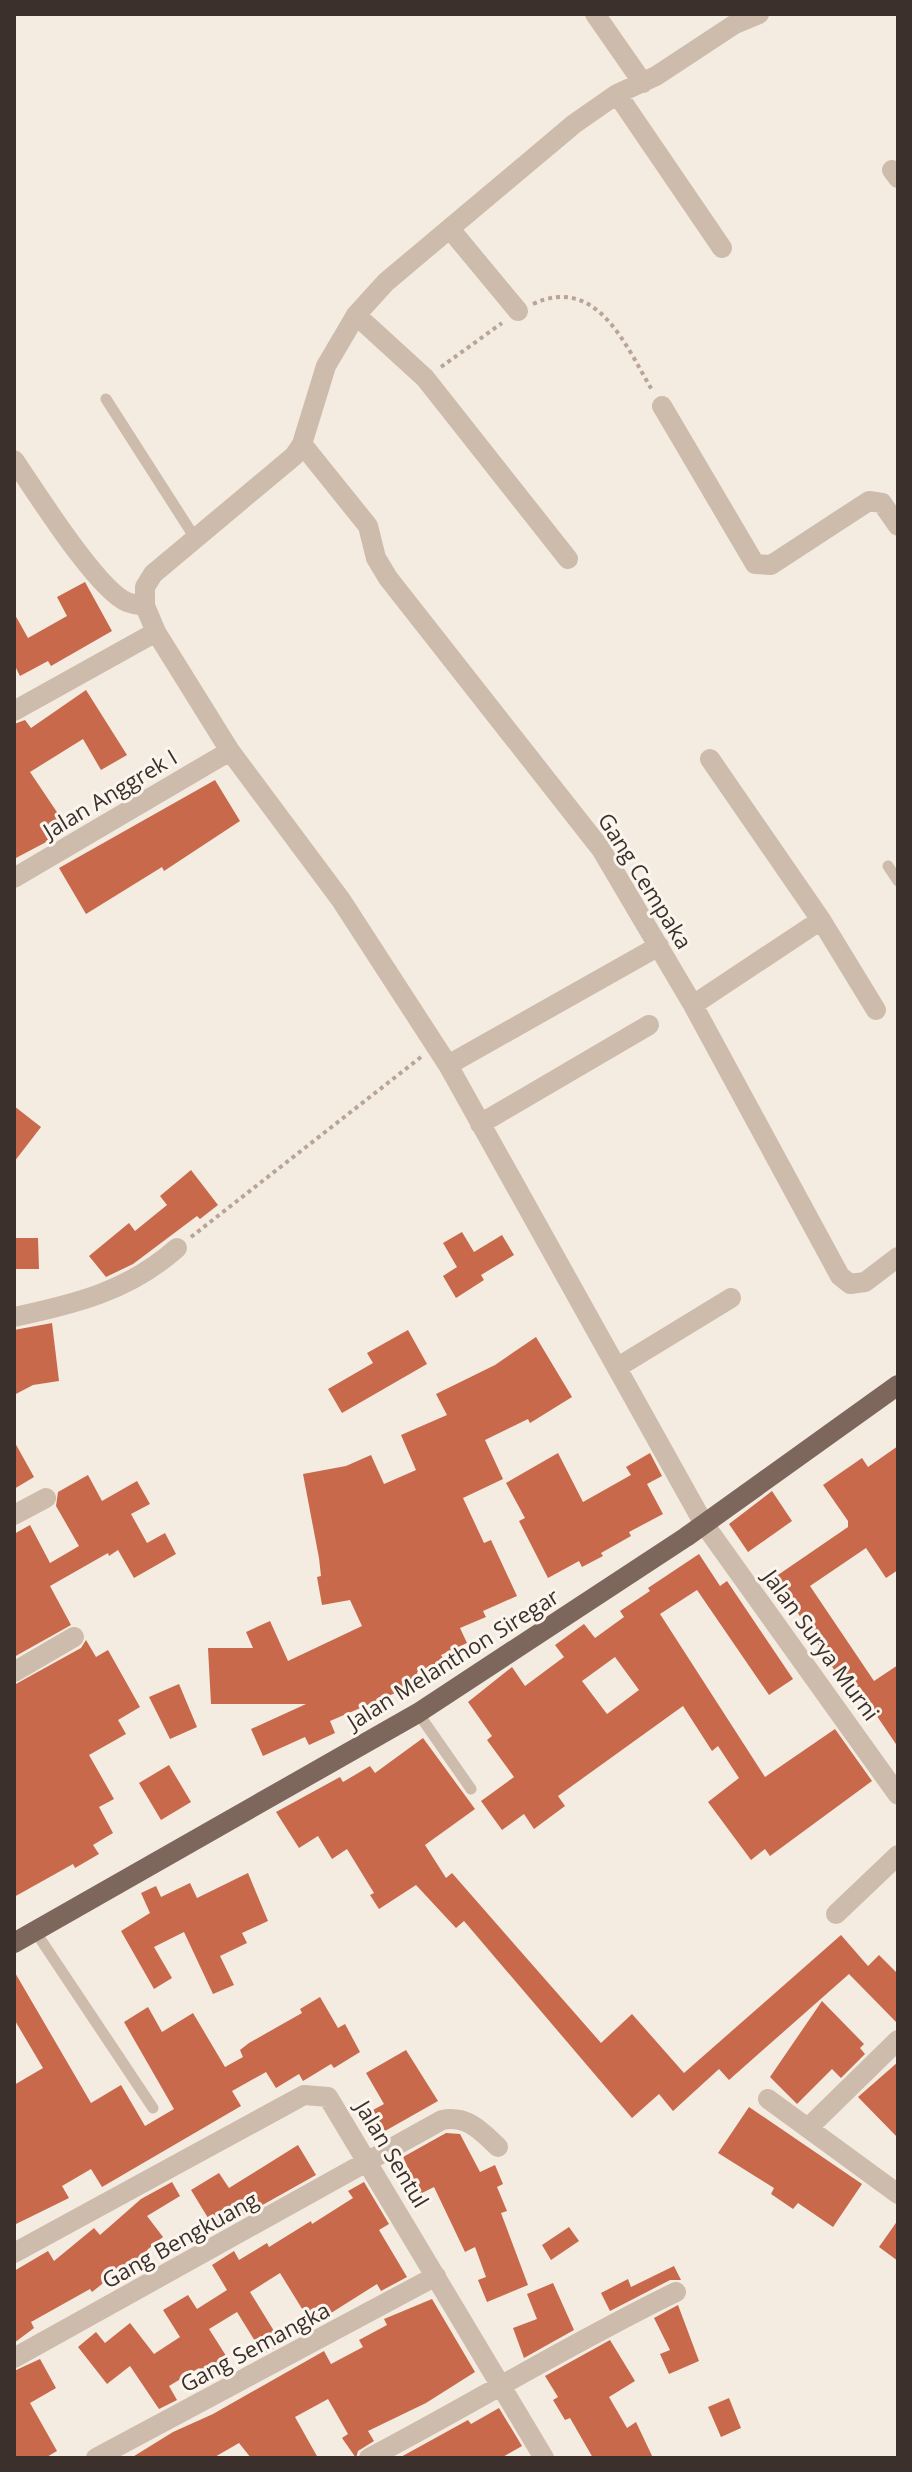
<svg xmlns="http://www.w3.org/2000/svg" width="912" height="2472" viewBox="0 0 912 2472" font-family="'Open Sans',sans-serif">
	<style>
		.building { fill: #c8694b; fill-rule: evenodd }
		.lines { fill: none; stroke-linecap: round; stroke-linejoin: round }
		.path { stroke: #b9a596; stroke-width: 4; stroke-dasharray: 4 4; stroke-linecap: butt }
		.lane { stroke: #cdbbac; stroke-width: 11 }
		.street { stroke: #cdbbac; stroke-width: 20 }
		.primary { stroke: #7d675c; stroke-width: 20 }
		.labels { text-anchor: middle; stroke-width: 6; stroke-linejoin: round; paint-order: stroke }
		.street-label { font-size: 22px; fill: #3b302b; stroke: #fbf5ee }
	</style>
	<rect width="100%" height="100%" fill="#f4ebe1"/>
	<path class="building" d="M85 582 112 631 51 666 48 661 20 676 14 664V613L28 638 67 616 57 597Z
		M86 690 127 755 101 770 83 739 30 772 69 830 14 859V724L25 720 31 728Z
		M215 780 240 821 164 871 162 867 86 914 59 868Z
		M14 1106 41 1127 14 1162Z
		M191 1170 218 1205 200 1219 197 1216 133 1264 106 1277 89 1256 129 1223 135 1231 167 1205 160 1196Z
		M462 1232 474 1252 502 1235 514 1255 481 1275 484 1280 456 1298 443 1276 457 1267 443 1243Z
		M14 1238H38L39 1269H14Z
		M52 1323 59 1381 33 1385 14 1395V1330Z
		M408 1330 427 1364 342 1413 328 1389 373 1363 367 1353Z
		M536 1337 572 1397 530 1423 528 1419 485 1440 503 1479 463 1498 484 1543 491 1540 517 1596 483 1611 486 1617 460 1628 467 1643 441 1655 444 1660 417 1672 421 1682 330 1721 335 1733 309 1745 305 1737 263 1756 251 1729 306 1704H211L208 1648H253L246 1632 270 1621 288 1661 362 1626 350 1600 322 1605 317 1577 321 1576 319 1558 303 1474 346 1466 371 1455 384 1484 416 1470 401 1435 447 1415 436 1394 495 1365Z
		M14 1441 34 1477 14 1489Z
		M898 1446V1570L886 1578 866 1548 810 1586 874 1681 898 1665V1747L855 1684 847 1690 775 1577 848 1527V1521L823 1485 862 1458 868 1467Z
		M558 1453 583 1502 631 1475 626 1467 650 1453 662 1476 647 1484 663 1514 629 1532 631 1536 601 1553 603 1556 582 1567 579 1561 548 1578 519 1521 525 1518 506 1483Z
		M88 1475 102 1501 137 1481 150 1504 131 1514 147 1543 165 1533 176 1554 134 1578 118 1550 109 1556 108 1553 50 1586 71 1625 14 1657V1534L30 1525 50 1563 79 1546 56 1506 58 1492Z
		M772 1491 792 1521 748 1552 729 1524Z
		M699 1554 720 1586 727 1581 793 1679 769 1695 697 1590 660 1614 765 1777 835 1729 872 1781 770 1856 765 1849 751 1860 708 1802 739 1778 718 1746 712 1751 683 1706 558 1796 565 1806 534 1829 524 1814 502 1830 481 1801 514 1777 487 1740 492 1736 468 1702 512 1667 525 1686 564 1657 555 1645 584 1624 595 1638 624 1617 620 1611 650 1591 648 1588ZM615 1657 639 1690 607 1714 582 1681Z
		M86 1640 96 1657 108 1650 140 1707 118 1720 126 1734 89 1755 114 1799 99 1807 113 1833 93 1845 99 1854 75 1868 73 1864 14 1897V1685L81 1648Z
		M179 1684 197 1727 170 1739 149 1697Z
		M423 1738 475 1809 425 1845 446 1878 452 1873 601 2043 632 2014 684 2073 841 1935 868 1966 879 1955 898 1974V2024L849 1974 729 2080 719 2069 673 2111 659 2094 632 2118 464 1921 456 1928 416 1885 379 1909 370 1895 374 1893 347 1849 332 1859 318 1836 299 1848 276 1812 340 1777 343 1782 370 1766 375 1773Z
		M169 1765 191 1802 161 1820 139 1783Z
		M248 1873 268 1921 242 1933 247 1943 220 1956 234 1985 213 1994 184 1932 154 1947 172 1978 154 1989 121 1931 150 1913 141 1893 156 1886 161 1897 190 1883 197 1898Z
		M14 1971 91 2103 121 2085 145 2126 174 2109 124 2022 148 2007 162 2032 193 2013 225 2067 243 2057 240 2050 249 2043 302 2013 300 2009 320 1997 338 2028 345 2024 360 2052 334 2068 331 2064 303 2081 299 2074 276 2088 266 2072 232 2091 241 2106 102 2187 91 2169 62 2186 69 2198 14 2225V2085L43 2068 14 2019Z
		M822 2001 864 2044 860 2048 865 2054 841 2078 832 2069 797 2104 770 2077Z
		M406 2050 438 2101 385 2131 373 2110 384 2104 366 2073Z
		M898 2062V2138L858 2097Z
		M749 2107 862 2184 833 2227 798 2203 793 2209 771 2194 774 2188 718 2153Z
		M446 2133 460 2134 480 2172 495 2165 503 2184 497 2187 507 2211 501 2213 528 2285 487 2302 478 2280 486 2277 475 2247 465 2252 434 2187 420 2194 403 2157Z
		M298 2145 316 2175 216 2231 191 2190 219 2173 229 2188Z
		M172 2182 180 2196 147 2216 163 2237 147 2250 152 2255 137 2268 131 2261 92 2292 90 2289 31 2322 34 2328 14 2343V2271L48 2251 54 2261 94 2228 100 2235 141 2199Z
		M364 2182 389 2224 379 2230 407 2277 381 2291 377 2284 312 2325 280 2273 250 2292 282 2344 263 2354 237 2312 209 2329 230 2362 205 2378 199 2368 169 2386 177 2400 159 2409 130 2366 107 2384 78 2347 96 2332 105 2343 130 2323 154 2354 180 2337 163 2310 188 2295 197 2309 227 2290 212 2265 234 2251 239 2260 267 2243 269 2247 311 2221 312 2224 353 2198 348 2191Z
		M898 2220V2261L879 2247Z
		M569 2227 579 2241 551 2260 542 2245Z
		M674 2266 681 2280H670L610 2311 601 2293 628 2279 631 2287Z
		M553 2283 574 2330 524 2358 513 2328 537 2319 527 2294Z
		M432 2299 475 2372 426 2403 368 2431 374 2441 358 2451 356 2458 342 2438 348 2434 328 2399 295 2417 318 2458H251L239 2443 213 2458H131L173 2432 213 2414 324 2351 331 2364 363 2347 359 2340 387 2325 384 2319Z
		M678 2305 699 2361 669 2374 660 2354 670 2350 654 2318Z
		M610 2340 635 2381 609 2397 627 2428 636 2422 653 2458H593L570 2418 565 2420 553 2400 558 2397 545 2376Z
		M40 2359 56 2388 30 2403 57 2451 45 2458H14V2371Z
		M729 2398 741 2428 721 2437 708 2407Z
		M499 2408 522 2446 501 2458H399L468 2420 471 2424Z"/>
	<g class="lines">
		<path class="path" d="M533 304C597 274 626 346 652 390
			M441 367 502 323
			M191 1237 421 1057"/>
		<path class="lane" d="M106 399 195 538
			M888 866 898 881
			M418 1713 471 1789
			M35 1931 153 2108"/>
		<path class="street" d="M595 14 643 83
			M759 14 735 24 656 76 617 94 574 124 386 282 356 315 326 366 302 444 294 456 153 574 145 587V606L156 632 230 751 341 900 448 1065 704 1524 898 1795
			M617 94 722 248
			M892 170 898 178
			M450 229 518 311
			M356 315 425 378 568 559
			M662 406 755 564 771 565 869 501 882 503 898 526
			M302 444 368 526 376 558 388 578 601 849 693 1005 840 1276 850 1284 865 1282 898 1257
			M14 460C34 489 97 590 127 602 132 604 139 605 145 606
			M14 711 156 632
			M710 759 821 920 876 1010
			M14 878 230 751
			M693 1005 821 920
			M448 1065 659 946
			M480 1124 649 1025
			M14 1317C75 1304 129 1291 177 1248
			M618 1367 731 1298
			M14 1515 46 1498
			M14 1672 74 1637
			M836 1914 898 1855
			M768 2099 898 2194
			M808 2128 898 2040
			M14 2253 304 2095 328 2097 544 2458
			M14 2358 442 2120C467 2115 481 2131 498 2147
			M96 2458 436 2276
			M369 2458C472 2404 571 2343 676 2292"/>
		<path class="primary" d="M14 1943 418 1713 686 1537 898 1385"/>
	</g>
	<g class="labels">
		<g class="street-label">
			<text transform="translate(110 794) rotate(-31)" y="8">Jalan Anggrek I</text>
			<text transform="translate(645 881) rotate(58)" y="8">Gang Cempaka</text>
			<text transform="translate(821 1645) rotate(54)" y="8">Jalan Surya Murni</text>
			<text transform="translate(453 1659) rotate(-32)" y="8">Jalan Melanthon Siregar</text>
			<text transform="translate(392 2154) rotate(59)" y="8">Jalan Sentul</text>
			<text transform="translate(180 2240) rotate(-29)" y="8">Gang Bengkuang</text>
			<text transform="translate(255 2347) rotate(-28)" y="8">Gang Semangka</text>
		</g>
	</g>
	<rect width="912" height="2472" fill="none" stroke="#3b302b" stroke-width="32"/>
</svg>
